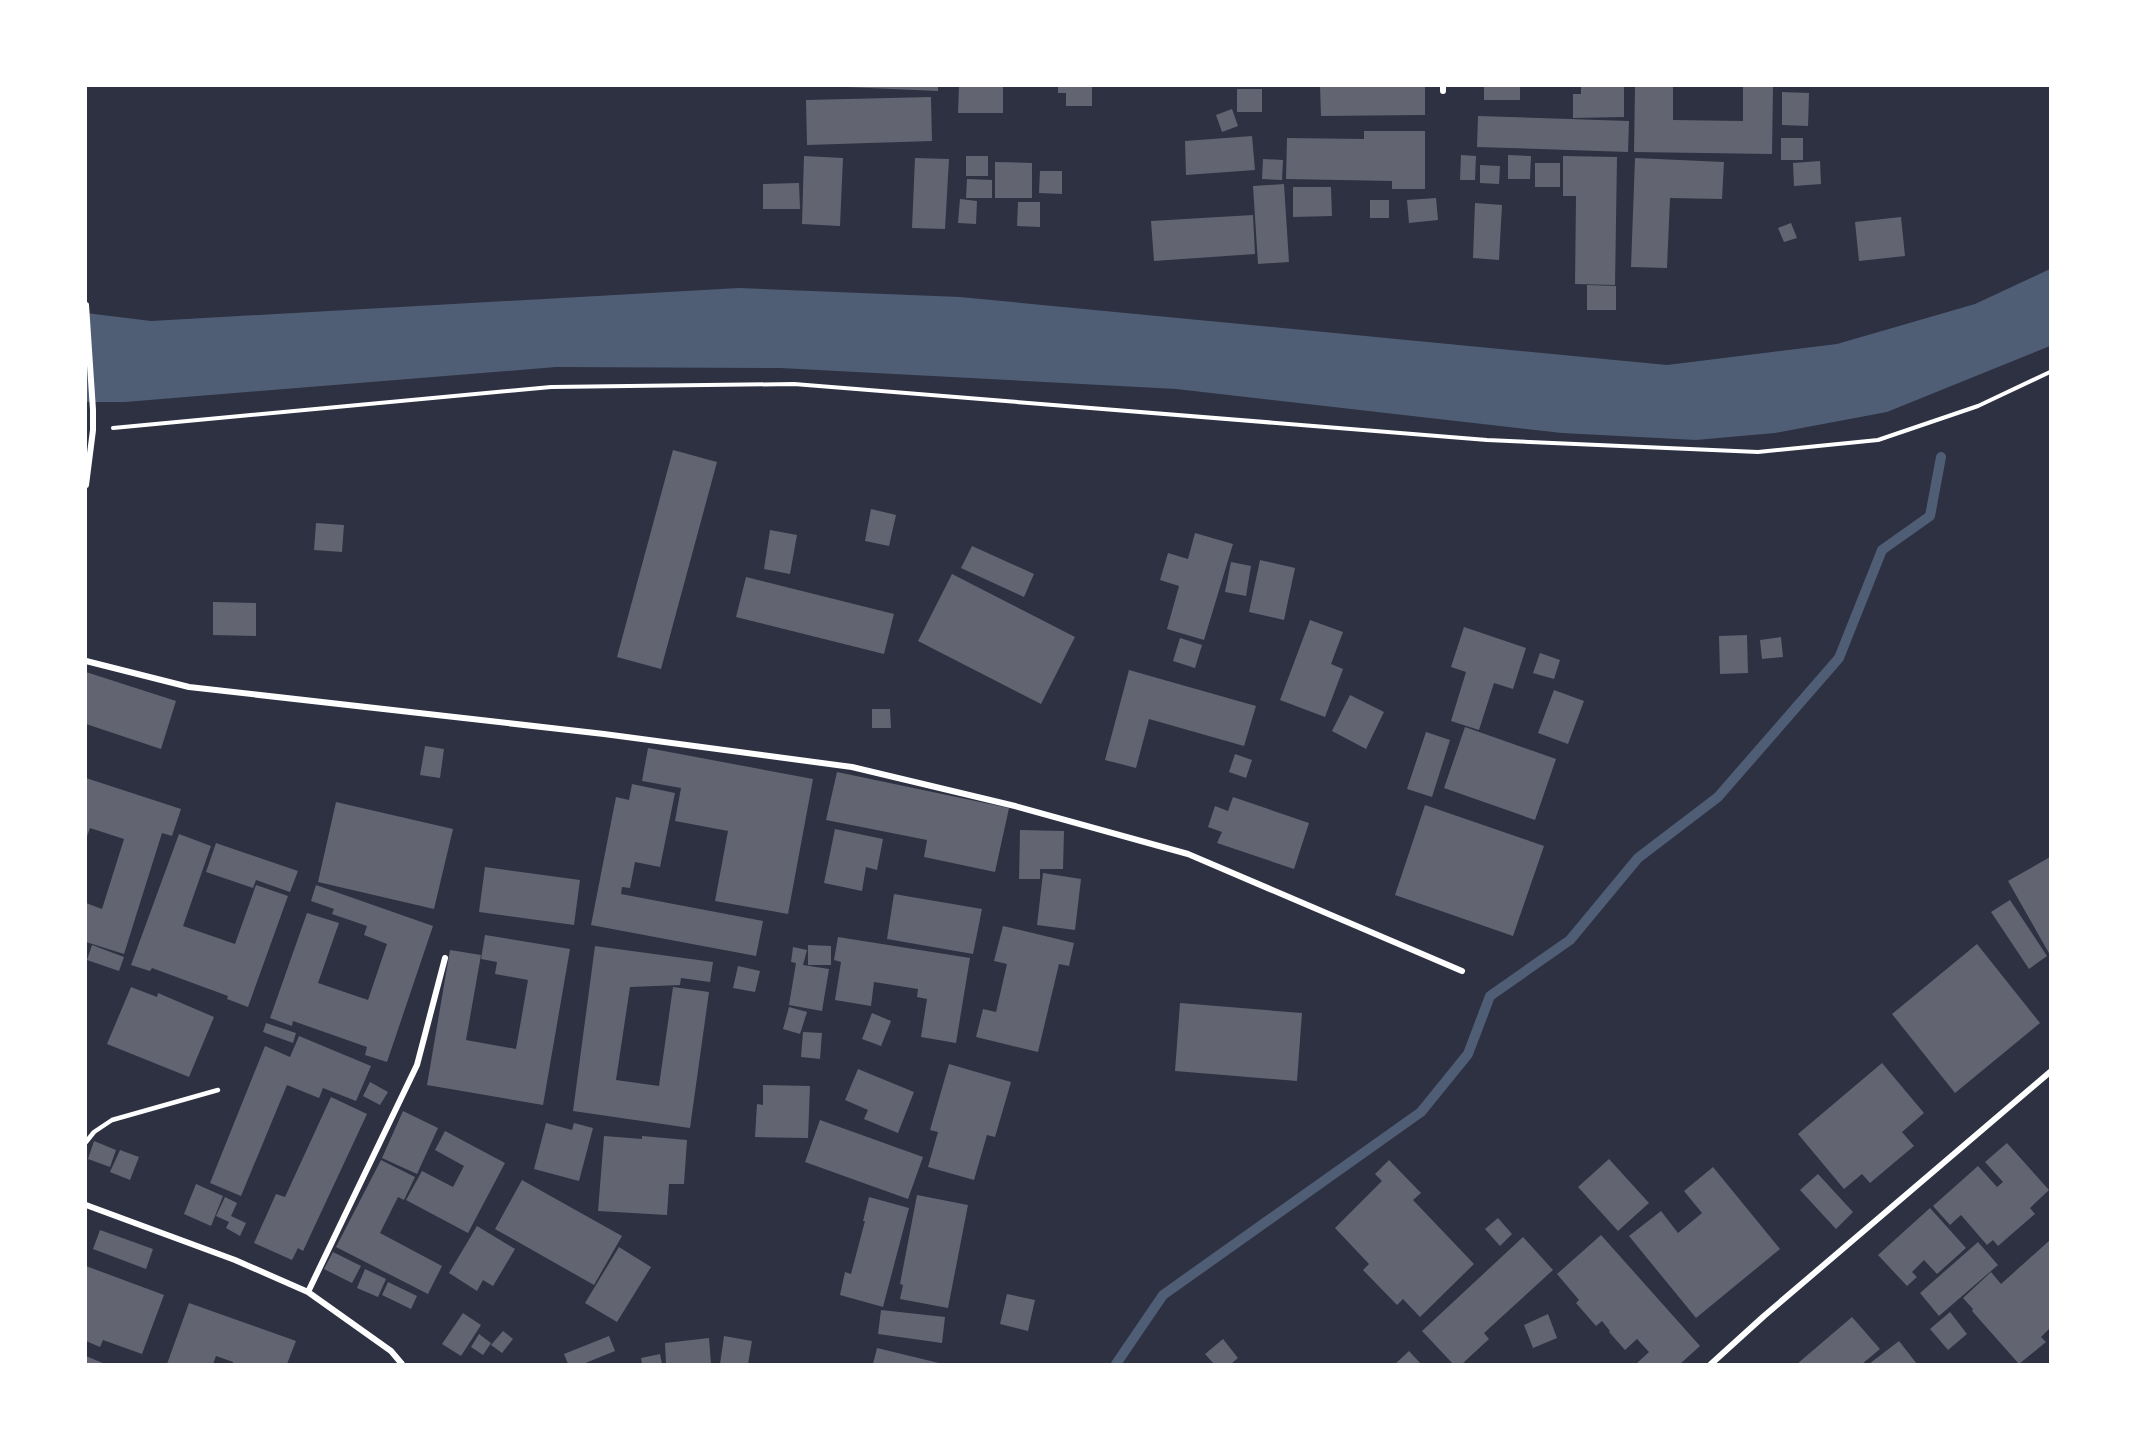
<svg xmlns="http://www.w3.org/2000/svg" width="2136" height="1450" viewBox="0 0 2136 1450" font-family="'Roboto Serif',serif">
	<style>
		.water { fill: #4f5d75 }
		.lines { fill: none; stroke-linecap: round; stroke-linejoin: round }
		.stream { stroke: #4f5d75; stroke-width: 10 }
		.building { fill: #626471 }
		.path { stroke: #fff; stroke-width: 4 }
		.service { stroke: #fff; stroke-width: 4.5 }
		.minor { stroke: #fff; stroke-width: 6 }
	</style>
	<rect width="100%" height="100%" fill="#2d3142"/>
	<path class="water" d="M2050 269V346L1887 412 1775 433 1696 440 1562 433 1176 389 780 368 556 367 125 402H86V313L151 321 739 288 960 297 1667 365 1837 344 1975 304Z"/>
	<g class="lines">
		<path class="stream" d="M1116 1364 1163 1295 1421 1112 1468 1054 1490 996 1570 940 1638 858 1718 797 1839 658 1882 550 1930 516 1941 457"/>
	</g>
	<path class="building" d="M847 86H938V91L847 87Z
		M959 86H1003V113H958Z
		M1058 86H1092V106H1066V93H1058Z
		M1320 86H1425V115L1321 116Z
		M1484 86H1520V100H1484Z
		M1581 86H1624V117L1573 118V94H1581Z
		M1635 86H1673V120L1743 121V86H1773L1772 154 1634 152Z
		M1237 89H1262V112H1237Z
		M1782 92 1809 93 1808 126 1782 125Z
		M931 97 932 141 807 145 806 100Z
		M1232 109 1238 126 1222 132 1216 115Z
		M1478 116 1629 121 1628 152 1477 147Z
		M1364 131H1425V189H1392V181L1286 179 1287 138 1364 139Z
		M1252 136 1255 170 1186 175 1185 141Z
		M1781 138H1803V160H1781Z
		M1461 155 1476 156 1475 180H1460Z
		M1508 155 1531 156 1530 179H1508Z
		M804 156 843 158 840 226 802 224Z
		M966 156H988V176H966Z
		M1563 156 1617 157 1615 285 1575 284 1576 196H1563Z
		M915 158 949 159 945 229 912 228Z
		M1635 158 1724 162 1722 199 1670 198 1667 268 1631 267Z
		M1263 159 1283 160 1282 180 1262 179Z
		M1820 161 1821 184 1794 186 1793 163Z
		M995 162 1032 163V198H995Z
		M1535 163H1560V187H1535Z
		M1480 165 1500 166 1499 184 1480 183Z
		M1040 171H1062V194L1039 193Z
		M967 179 992 180V198H966Z
		M799 183 800 209H763V184Z
		M1284 184 1289 262 1258 264 1253 186Z
		M1293 187H1331L1332 216 1293 217Z
		M1436 198 1438 220 1409 223 1407 200Z
		M960 199 977 201 976 224 958 223Z
		M1370 200H1389V218H1370Z
		M1018 202H1040V227L1017 226Z
		M1475 203 1502 205 1499 260 1473 258Z
		M1253 215 1255 254 1154 261 1151 221Z
		M1901 217 1905 256 1859 261 1855 222Z
		M1791 223 1797 238 1784 242 1778 228Z
		M1587 285 1616 286V310H1587Z
		M673 450 717 462 661 669 617 657Z
		M871 509 896 515 889 546 865 541Z
		M316 523 344 525 342 552 314 550Z
		M770 530 797 535 790 574 764 569Z
		M1195 533 1233 544 1204 640 1167 629 1179 586 1160 580 1168 553 1188 559Z
		M972 546 1034 574 1024 597 961 568Z
		M1260 560 1295 568 1284 620 1249 612Z
		M1231 562 1251 566 1246 596 1225 592Z
		M952 574 1075 637 1041 704 918 641Z
		M746 577 894 614 884 654 736 617Z
		M213 602 256 603V636L213 635Z
		M1310 620 1343 632 1331 664 1343 669 1325 717 1280 700Z
		M1464 627 1526 648 1513 689 1494 683 1479 730 1451 721 1466 672 1451 667Z
		M1747 635 1748 673 1720 674 1719 636Z
		M1781 637 1783 657 1762 659 1760 640Z
		M1180 638 1202 645 1195 668 1173 661Z
		M1540 653 1560 660 1554 679 1533 673Z
		M1129 670 1256 706 1244 746 1149 719 1136 768 1105 760Z
		M86 672 176 701 161 749 86 724Z
		M1554 690 1584 701 1568 744 1538 733Z
		M1350 695 1384 712 1366 749 1332 731Z
		M872 709H890L891 728H872Z
		M1465 727 1556 759 1535 820 1444 788Z
		M1426 732 1450 740 1432 797 1407 789Z
		M425 746 444 749 440 778 420 775Z
		M648 748 813 779 788 914 715 901 728 831 675 821 681 788 642 781Z
		M1235 754 1252 760 1246 778 1229 772Z
		M837 772 1009 808 995 872 924 857 927 840 826 820Z
		M86 778 181 809 172 836 162 833 124 954 86 942V903L102 909 124 839 90 828 86 839Z
		M632 784 675 793 660 867 635 862 630 888 622 887 621 894 763 921 756 956 591 925 616 797 629 800Z
		M1233 797 1309 823 1294 869 1217 843 1222 832 1208 827 1215 806 1228 811Z
		M336 802 453 829 434 909 318 882Z
		M1425 805 1544 846 1513 936 1395 895Z
		M835 829 883 839 877 870 866 867 862 891 824 883Z
		M1020 830 1064 831 1063 869H1040V879H1019Z
		M179 834 211 846 183 926 235 944 256 885 288 896 248 1007 227 999 228 996 152 968 150 971 131 965Z
		M216 843 298 871 290 892 256 880 253 888 206 872Z
		M2050 857V955L2008 881Z
		M485 867 580 880 574 925 479 912Z
		M1043 873 1081 879 1075 930 1037 925Z
		M316 885 433 926 387 1062 365 1055 367 1047 293 1021 292 1026 270 1018 307 913 339 923 318 983 368 1000 387 944 364 935 367 926 332 914 334 909 311 901Z
		M894 894 982 909 973 954 887 939Z
		M2010 900 2047 956 2029 969 1991 912Z
		M1003 926 1074 943 1069 966 1059 964 1038 1052 976 1037 983 1009 996 1012 1007 964 994 961Z
		M485 935 570 949 543 1105 427 1085 450 950 481 955 466 1040 516 1049 528 980 495 974 497 962 481 959Z
		M838 937 970 958 956 1043 921 1037 927 999 917 997 918 989 874 982 871 1006 835 1000 841 962 834 960Z
		M1977 944 2040 1023 1955 1093 1892 1014Z
		M92 945 124 957 119 971 87 960Z
		M808 945 831 946V965H808Z
		M595 946 713 962 710 982 681 978 680 985 630 987 616 1080 659 1086 673 987 709 992 690 1128 573 1111Z
		M793 947 807 950 803 965 829 969 822 1011 789 1005 796 963 791 962Z
		M738 966 760 971 755 992 733 988Z
		M131 987 157 997 158 993 214 1017 189 1077 107 1044Z
		M1180 1003 1302 1013 1297 1081 1175 1071Z
		M789 1007 807 1012 800 1034 783 1029Z
		M872 1013 891 1021 881 1046 862 1039Z
		M266 1023 296 1033 293 1043 263 1032Z
		M803 1032 822 1033 820 1059 801 1057Z
		M299 1036 371 1066 356 1101 323 1088 319 1098 287 1085 241 1196 210 1183 265 1046 290 1057Z
		M1882 1063 1924 1113 1902 1132 1914 1146 1870 1183 1862 1174 1844 1189 1798 1134Z
		M949 1064 1011 1082 995 1137 987 1135 974 1180 928 1167 938 1132 930 1130Z
		M858 1069 914 1092 898 1133 864 1119 868 1110 845 1100Z
		M370 1082 388 1092 380 1105 363 1096Z
		M763 1085 810 1086 808 1138 755 1137 757 1104 763 1105Z
		M331 1097 367 1114 303 1251 298 1248 292 1260 254 1243 276 1194 285 1197Z
		M403 1111 438 1128 417 1174 382 1158Z
		M820 1120 923 1157 908 1199 805 1162Z
		M546 1123 572 1130 574 1123 593 1128 579 1181 534 1169Z
		M445 1131 505 1163 468 1233 406 1200 422 1171 453 1187 464 1166 435 1150Z
		M604 1136 642 1139V1136L687 1140 684 1184H669L667 1215 598 1211Z
		M94 1141 116 1150 110 1167 88 1159Z
		M2007 1143 2049 1190 2030 1208 2035 1214 1998 1246 1993 1240 1987 1245 1961 1215 1950 1225 1933 1206 1978 1166 1997 1187 2003 1182 1985 1162Z
		M120 1150 139 1157 130 1180 110 1172Z
		M1609 1159 1649 1203 1618 1231 1578 1187Z
		M381 1160 415 1177 404 1200 398 1197 380 1233 442 1266 428 1294 336 1247Z
		M1389 1160 1421 1193 1413 1200 1474 1264 1420 1317 1403 1299 1397 1305 1363 1270 1369 1264 1335 1228 1382 1181 1375 1174Z
		M1713 1167 1780 1249 1696 1318 1629 1236 1661 1211 1678 1233 1702 1213 1684 1191Z
		M1818 1174 1853 1212 1836 1229 1800 1190Z
		M522 1180 622 1236 594 1285 495 1229Z
		M196 1184 223 1196 211 1226 184 1214Z
		M917 1195 968 1205 948 1308 900 1299 903 1285 900 1284Z
		M225 1197 237 1203 231 1216 246 1223 240 1236 226 1228 229 1222 216 1216Z
		M869 1197 909 1208 883 1307 840 1295 845 1272 851 1274 865 1221H863Z
		M1930 1208 1966 1248 1937 1274 1924 1260 1912 1272 1917 1277 1907 1286 1878 1255Z
		M1498 1218 1512 1234 1500 1246 1485 1229Z
		M477 1226 515 1249 493 1286 483 1280 477 1291 449 1273Z
		M100 1230 153 1249 146 1269 93 1249Z
		M1601 1235 1700 1346 1680 1364H1638L1637 1363 1649 1352 1637 1339 1625 1350 1609 1332 1610 1331 1602 1321 1596 1326 1576 1303 1579 1300 1557 1274Z
		M1523 1237 1553 1270 1484 1333 1489 1339 1462 1364H1453L1422 1331Z
		M2050 1240V1328L2041 1337 2046 1342 2019 1364 1972 1311 1973 1309 1963 1298 1991 1272 2001 1284Z
		M1978 1242 1998 1265 1939 1316 1920 1293Z
		M619 1247 651 1267 617 1322 585 1303Z
		M333 1252 361 1266 352 1283 324 1269Z
		M86 1266 164 1295 142 1354 103 1340 100 1347 86 1341Z
		M365 1269 386 1279 378 1297 357 1288Z
		M388 1282 417 1296 411 1309 382 1295Z
		M1007 1294 1035 1300 1028 1331 1000 1324Z
		M189 1303 296 1341 287 1364H233V1362L216 1356 213 1364H167Z
		M881 1310 945 1317 942 1343 878 1334Z
		M1950 1312 1967 1334 1948 1350 1930 1329Z
		M463 1313 481 1325 461 1356 442 1344Z
		M1548 1314 1557 1338 1533 1348 1524 1325Z
		M1852 1317 1880 1349 1862 1364H1797Z
		M503 1331 513 1339 502 1353 491 1345Z
		M479 1334 491 1343 483 1355 471 1347Z
		M609 1336 615 1351 583 1364H568L564 1354Z
		M724 1336 752 1341 748 1364H720Z
		M709 1338 711 1364H666L665 1343Z
		M1223 1339 1238 1358 1231 1364H1214L1205 1354Z
		M1899 1341 1917 1364H1869Z
		M877 1348 943 1364H873Z
		M1409 1351 1421 1364H1395Z
		M660 1354 662 1364H642L641 1358Z
		M86 1356 105 1364H86Z"/>
	<g class="lines">
		<path class="path" d="M113 428 551 387 794 384 1487 440 1758 452 1878 440 1978 406 2050 372"/>
		<path class="service" d="M86 1142 94 1132 112 1120 218 1090"/>
		<path class="minor" d="M1443 86V91
			M86 305 93 410V430L86 485
			M86 661 189 687 604 734 852 767 1015 806 1188 854 1462 971
			M86 1205 235 1260 308 1292 391 1351 402 1364
			M308 1292 417 1065 445 958
			M1711 1364 1764 1316 2050 1072"/>
	</g>
	<rect width="2136" height="1450" fill="none" stroke="#ffffff" stroke-width="174"/>
</svg>
